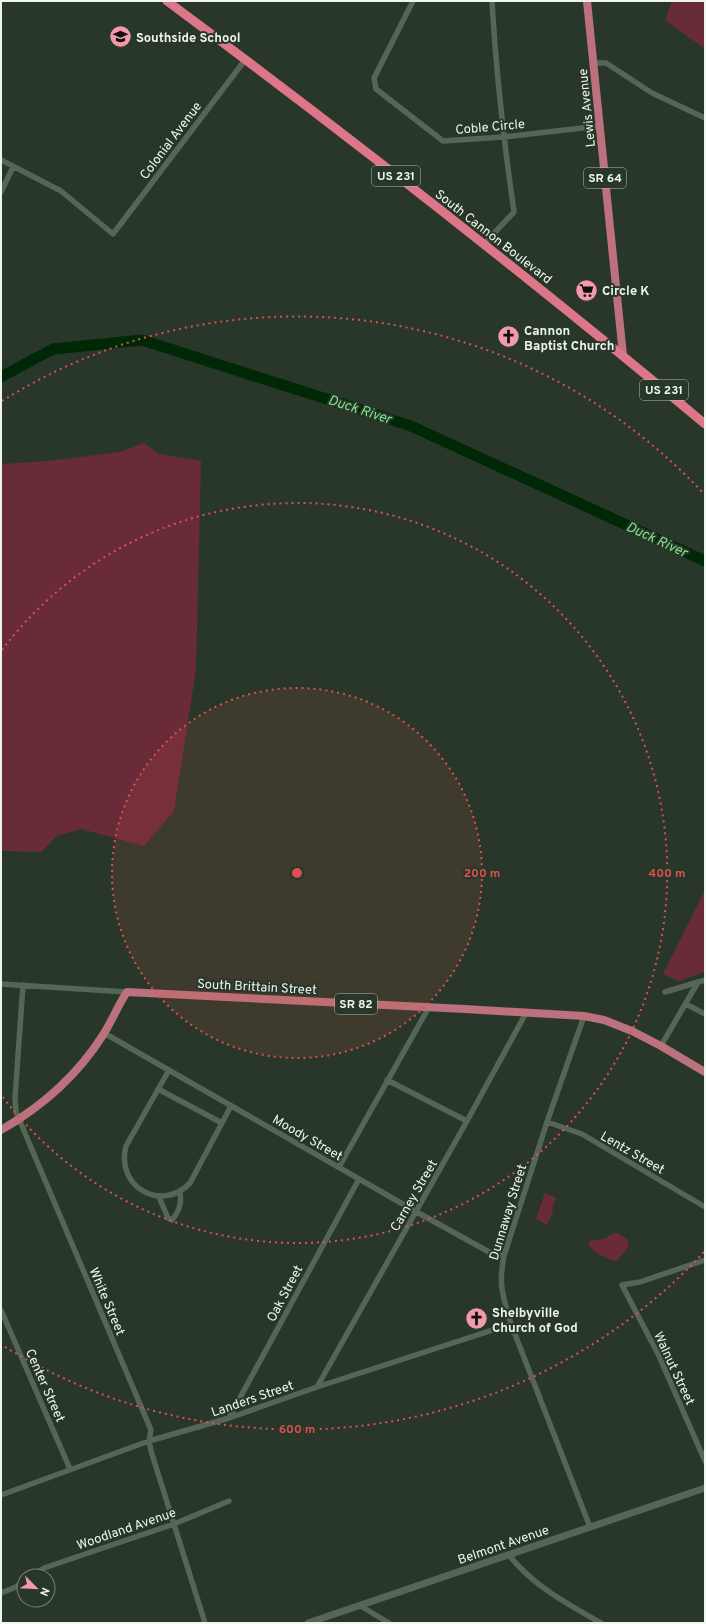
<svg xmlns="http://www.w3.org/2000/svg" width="706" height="1624" viewBox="0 0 706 1624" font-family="Overpass,sans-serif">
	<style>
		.green { fill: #692b38 }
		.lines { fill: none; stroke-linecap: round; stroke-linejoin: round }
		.river { stroke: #002806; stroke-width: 11 }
		.minor { stroke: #556656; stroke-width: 5.5 }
		.secondary { stroke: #556656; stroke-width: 7 }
		.primary { stroke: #bb727c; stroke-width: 8 }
		.trunk { stroke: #dd7688; stroke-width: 9 }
		.ring { fill: none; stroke: #db514f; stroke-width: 2; stroke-dasharray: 2 4 }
		.labels { text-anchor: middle; stroke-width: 4; stroke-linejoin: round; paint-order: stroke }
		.shield { fill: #283729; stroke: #b2bdb2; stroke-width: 1 }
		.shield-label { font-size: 12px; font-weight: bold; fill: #edf6ed }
		.poi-label { font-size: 13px; font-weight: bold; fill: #edf6ed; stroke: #283729; text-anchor: start }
		.street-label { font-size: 13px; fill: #edf6ed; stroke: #283729 }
		.water-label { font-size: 14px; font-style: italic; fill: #80e28a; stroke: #283729 }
		.centre { fill: #db514f; stroke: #283729; stroke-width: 2 }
		.ring-label { font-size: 12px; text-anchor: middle; font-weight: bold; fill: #db514f; stroke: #283729; stroke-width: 4; stroke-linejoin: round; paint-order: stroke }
	</style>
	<rect width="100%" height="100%" fill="#283729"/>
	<path class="green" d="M672 1H705V49L665 20Z
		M144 443 159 454 201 461 196 670 174 811 144 846 81 829 57 836 41 852 1 851V464L47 461 120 452Z
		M705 890V972L679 981 663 974Z
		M545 1193 556 1198 552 1209 554 1210 547 1225 536 1219Z
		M614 1233H618L628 1240V1248L617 1260 615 1261 598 1254 589 1247V1242L592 1240 603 1239Z"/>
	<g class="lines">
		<path class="river" d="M1 377 53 349 142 340 411 426 705 561"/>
		<path class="minor" d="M413 1 374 78 376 89 443 141 503 137 600 126
			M594 63H606L652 93 705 118
			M1 160 61 191 113 234 245 60
			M1 192 13 167
			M484 244 514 212C504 142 496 72 492 1
			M1 984 127 992
			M23 985 15 1098 16 1112 151 1430 149 1441 151 1451 205 1623
			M665 992 705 980
			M686 1004 705 1014
			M584 1016 547 1122 504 1256C498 1285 503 1296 511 1324L590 1527
			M104 1033 415 1211 489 1252 504 1256
			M661 1046 698 982
			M169 1070 126 1146C115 1187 162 1213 190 1183L231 1106
			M387 1080 467 1121
			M158 1089 222 1123
			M547 1122 582 1134 705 1207
			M339 1167 429 1007
			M159 1197 168 1218 172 1220C179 1212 182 1203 180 1193
			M705 1260 640 1282 622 1285 658 1354 705 1461
			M1 1310 70 1469
			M317 1387 467 1121 526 1013
			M229 1418 359 1179
			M1 1495 149 1441 229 1418 317 1387 511 1324
			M509 1555C533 1586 568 1604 601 1623
			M31 1576 44 1568 174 1524 229 1501
			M1 1593 16 1587 24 1581
			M359 1605 389 1623"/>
		<path class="secondary" d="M308 1623 705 1488"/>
		<path class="primary" d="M587 1 623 355
			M1 1130C43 1106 77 1076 103 1035 112 1021 118 1005 127 992L465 1009 584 1016 604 1020 632 1031 661 1046 705 1072"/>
		<path class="trunk" d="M167 1C350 137 530 278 705 424"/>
	</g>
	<circle cx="297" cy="873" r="185" fill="#db514f" fill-opacity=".12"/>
	<g class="ring">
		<circle cx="297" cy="873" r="185"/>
		<path d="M2 650A370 370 0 1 1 2 1096"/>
		<path d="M704 1252A556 556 0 0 1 2 1345M2 401A556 556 0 0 1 704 494"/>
	</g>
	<defs>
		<symbol id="school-disc" viewBox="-11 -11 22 22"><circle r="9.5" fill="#f39aa9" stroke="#283729"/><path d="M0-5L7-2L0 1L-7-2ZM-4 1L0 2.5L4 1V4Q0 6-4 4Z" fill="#111"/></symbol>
		<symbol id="supermarket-disc" viewBox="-11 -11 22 22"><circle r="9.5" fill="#f39aa9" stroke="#283729"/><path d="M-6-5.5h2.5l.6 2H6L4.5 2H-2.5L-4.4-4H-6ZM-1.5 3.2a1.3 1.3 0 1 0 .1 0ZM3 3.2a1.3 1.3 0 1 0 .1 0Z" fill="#111"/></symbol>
		<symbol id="church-disc" viewBox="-11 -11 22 22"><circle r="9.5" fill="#f39aa9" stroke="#283729"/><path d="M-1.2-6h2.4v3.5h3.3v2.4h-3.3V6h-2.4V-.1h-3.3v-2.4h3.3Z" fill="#111"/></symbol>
	</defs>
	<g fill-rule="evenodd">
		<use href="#school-disc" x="108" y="24" width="25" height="25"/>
		<use href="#supermarket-disc" x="574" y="278" width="25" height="25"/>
		<use href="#church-disc" x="496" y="324" width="25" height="25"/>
		<use href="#church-disc" x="464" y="1306" width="25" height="25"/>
	</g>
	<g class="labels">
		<g class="shield">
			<rect x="372" y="166" width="48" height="20" rx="3"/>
			<rect x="584" y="168" width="42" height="20" rx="3"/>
			<rect x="640" y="380" width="48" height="20" rx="3"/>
			<rect x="335" y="994" width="42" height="20" rx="3"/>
		</g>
		<g class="shield-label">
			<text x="396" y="180">US 231</text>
			<text x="605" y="182">SR 64</text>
			<text x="664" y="394">US 231</text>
			<text x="356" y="1008">SR 82</text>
		</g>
		<g class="poi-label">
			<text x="136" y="42">Southside School</text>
			<text x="602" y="295">Circle K</text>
			<text x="524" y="335">Cannon<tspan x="524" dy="15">Baptist Church</tspan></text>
			<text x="492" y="1317">Shelbyville<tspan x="492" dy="15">Church of God</tspan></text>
		</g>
		<g class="street-label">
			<text transform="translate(586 108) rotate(-96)" y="5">Lewis Avenue</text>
			<text transform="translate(490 126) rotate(-5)" y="5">Coble Circle</text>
			<text transform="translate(170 140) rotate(-53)" y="5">Colonial Avenue</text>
			<text transform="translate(494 236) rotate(38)" y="5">South Cannon Boulevard</text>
			<text transform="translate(257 986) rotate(3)" y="5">South Brittain Street</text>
			<text transform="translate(308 1137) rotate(30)" y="5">Moody Street</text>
			<text transform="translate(633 1152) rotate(30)" y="5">Lentz Street</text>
			<text transform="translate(413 1195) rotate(-60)" y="5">Carney Street</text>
			<text transform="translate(507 1212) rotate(-73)" y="5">Dunnaway Street</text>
			<text transform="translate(284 1293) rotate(-62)" y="5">Oak Street</text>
			<text transform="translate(108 1301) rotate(67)" y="5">White Street</text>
			<text transform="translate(675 1368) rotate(65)" y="5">Walnut Street</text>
			<text transform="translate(46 1385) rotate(66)" y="5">Center Street</text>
			<text transform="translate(252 1398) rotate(-19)" y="5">Landers Street</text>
			<text transform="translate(126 1528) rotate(-19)" y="5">Woodland Avenue</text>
			<text transform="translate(503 1544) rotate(-19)" y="5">Belmont Avenue</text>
		</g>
		<g class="water-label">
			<text transform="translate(360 409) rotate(18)" y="5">Duck River</text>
			<text transform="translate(657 539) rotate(25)" y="5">Duck River</text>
		</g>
	</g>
	<circle cx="297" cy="873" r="6" class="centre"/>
	<g class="ring-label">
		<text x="482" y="877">200 m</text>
		<text x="667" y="877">400 m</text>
		<text x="297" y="1433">600 m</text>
	</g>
	<rect width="706" height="1624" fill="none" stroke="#edf6ed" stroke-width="4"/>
	<g transform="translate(36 1588) rotate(114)"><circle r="19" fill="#283729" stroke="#778377"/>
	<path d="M0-3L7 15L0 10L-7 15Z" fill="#f39aa9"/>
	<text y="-6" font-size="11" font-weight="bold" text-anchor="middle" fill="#edf6ed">N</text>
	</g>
</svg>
